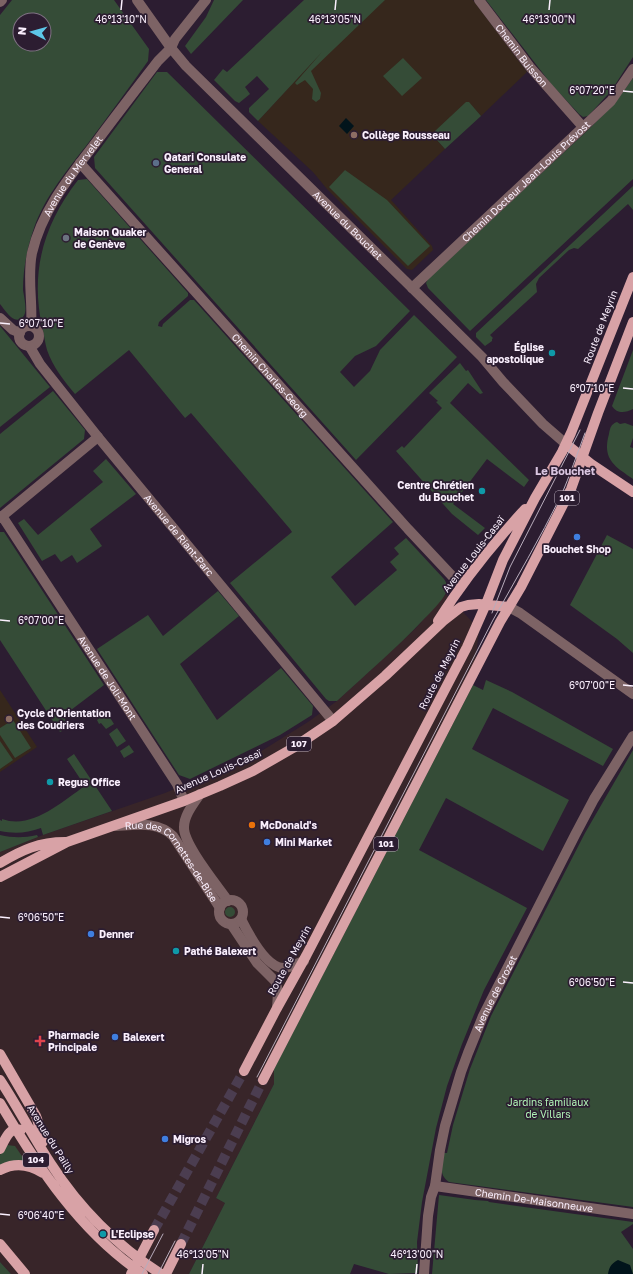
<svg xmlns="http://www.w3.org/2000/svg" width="633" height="1274" viewBox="0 0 633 1274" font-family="'Golos Text',sans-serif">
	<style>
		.commercial { fill: #382529 }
		.education { fill: #36271c }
		.green { fill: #354c37; fill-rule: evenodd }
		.water { fill: #01141b }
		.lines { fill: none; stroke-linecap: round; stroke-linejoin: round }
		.major-tunnel { stroke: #4b3d50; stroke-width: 10; stroke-dasharray: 10 5; stroke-linecap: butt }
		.minor { stroke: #7d6365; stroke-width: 10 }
		.major { stroke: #d8a2a6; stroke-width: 10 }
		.tram { stroke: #b8acbc; stroke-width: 1 }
		.ticks { fill: none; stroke: #fbf0fe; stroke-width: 1.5 }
		.education-dot { fill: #8d6e63; stroke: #2c1d31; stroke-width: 1.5 }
		.service-dot { fill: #5c6f8a; stroke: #2c1d31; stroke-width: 1.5 }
		.worship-dot { fill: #6b7280; stroke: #2c1d31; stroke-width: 1.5 }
		.culture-dot { fill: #0f9aa8; stroke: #2c1d31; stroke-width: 1.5 }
		.shop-dot { fill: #3f7fe0; stroke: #2c1d31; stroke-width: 1.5 }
		.food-dot { fill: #e8710a; stroke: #2c1d31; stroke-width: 1.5 }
		.health-dot { fill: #e0444e; stroke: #2c1d31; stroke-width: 1.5 }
		.labels { text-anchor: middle; stroke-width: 3.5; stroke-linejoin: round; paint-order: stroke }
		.shield { fill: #2c1d31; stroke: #bdb1c0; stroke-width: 1 }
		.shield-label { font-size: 9px; font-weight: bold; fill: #fbf0fe }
		.street-label { font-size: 10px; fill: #fbf0fe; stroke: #2c1d31 }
		.poi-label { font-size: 10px; font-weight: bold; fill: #fbf0fe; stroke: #2c1d31; text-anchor: start }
		.park-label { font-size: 10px; fill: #aff2b5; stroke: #2c1d31 }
		.neighbourhood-label { font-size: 11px; font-weight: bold; fill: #d9c5e0; stroke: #2c1d31 }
		.ticks-label { font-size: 10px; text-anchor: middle; fill: #fbf0fe; stroke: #2c1d31; stroke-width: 3.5; stroke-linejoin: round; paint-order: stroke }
	</style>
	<rect width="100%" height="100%" fill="#2c1d31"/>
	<path class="commercial" d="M446 594 479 629 473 685 274 1069V1084L216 1198 225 1203 189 1274H11L0 1262V852L43 835 165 793 240 762 263 750 308 722 337 701 415 629Z"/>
	<path class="education" d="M369 0H473L527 72 481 116 469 103 436 139 445 149 391 200 432 246 433 250 412 270 407 269 327 189 313 172 258 121Z
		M0 690 37 747 0 772Z"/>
	<path class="green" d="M12 0H114L149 49 148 61C129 88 109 115 89 142 69 168 45 196 34 228 27 248 23 269 23 290 24 297 28 312 23 317 14 326 5 310 0 304V15ZM20 20H44V44H20Z
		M214 0H243L191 54 185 46 206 17Z
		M304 0H385L311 71 321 93 320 99 316 102 312 99 313 89 305 80 297 85 295 83 322 52 258 121 249 112V108L269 89 257 76 245 87 250 94 239 103 235 101 214 80 223 69 227 72Z
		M486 0H633V57L611 91 588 116 583 117 579 114 552 85Z
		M403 58 422 78 402 96 383 76Z
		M157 72H167L410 311 376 346 355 356 340 372 354 387 370 371 380 350 414 315 457 357 356 460 95 168 94 157Z
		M633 78V179L470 331 428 288 426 283 428 279 587 131 614 104Z
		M466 102H469L481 116 445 149 436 139 435 131Z
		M345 170 387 200 430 246 408 266 329 187Z
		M87 179 188 293V296L159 322 158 326 162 327 163 324 190 300H194L393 522 331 577 355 606 397 570 390 562 399 554 394 548 406 538 444 579C447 583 448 588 446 593 441 602 431 612 424 619 397 648 366 674 337 701H329L326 699 230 583 292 532 290 529 191 413 185 418 129 350 75 394C64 381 53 367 47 350 45 343 44 334 42 326 30 271 44 224 78 180Z
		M633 186V210L628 204 578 249 574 248 569 250 539 278 536 284 537 292 490 335 493 338 492 339V341L485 346 476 337V333Z
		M0 326 50 387 0 427Z
		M633 350V409C625 413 617 414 612 406Z
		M460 363 466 371 468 370 483 393 480 394 468 383 450 403 529 480 524 487 487 459 453 504 485 528 478 535 452 514 396 451 402 446 404 448 442 408 436 402 438 401 429 393Z
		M53 391 85 430 84 439 0 508V434Z
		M617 422 620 424 625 423 633 426V438L630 447 633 448V479C614 466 602 459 609 434 610 428 611 424 617 422Z
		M106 459 136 494 90 529 102 546 77 563 72 555 61 562 55 554 42 561 18 523 24 519 38 535 103 482 93 471Z
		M0 532H4L104 685 67 713 62 731 60 732 0 640Z
		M607 535 633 549V653L617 639 570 605Z
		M218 591 239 616 180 664 217 720 281 668 313 706 312 715 280 735 190 779 179 775 97 649 148 615 163 636Z
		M486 680 512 692 613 749 603 766 493 708 472 749 569 800 543 851 446 798 419 850 527 908 484 990 462 1044 447 1086 436 1128 422 1202 417 1242 418 1273 389 1274 354 1264 350 1274H189L225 1203 216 1198 274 1084V1069L473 685 483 690Z
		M107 713 114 724 106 729 101 723 99 724 97 720Z
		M13 720 31 748 15 758 0 735V728Z
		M117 728 126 741 117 747 109 734Z
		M0 741 13 760 0 769Z
		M129 745 134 752 124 758 120 751Z
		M633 750V1207L449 1182C438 1175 442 1163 444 1153H447L453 1125 470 1069 491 1016 585 833Z
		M74 754 112 811 43 835 41 828C27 833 15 834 0 831V820L2 821V819C32 830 61 802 85 786L67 759Z
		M0 835C13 838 24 838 37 835L38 837 0 852Z
		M225 912a5 5 0 1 1 10 0a5 5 0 1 1-10 0Z
		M7 1145 15 1146 26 1162 0 1166V1155Z
		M439 1195 475 1200 488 1201 489 1202 633 1222V1224L621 1232 633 1249V1274H432Z
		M0 1262 11 1274H0Z"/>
	<path class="water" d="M346 118 354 126 347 134 339 126Z
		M618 1260 630 1265 633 1274H608C609 1267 612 1263 618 1260Z"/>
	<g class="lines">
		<path class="major-tunnel" d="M154 1230 244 1071
			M181 1244 263 1080"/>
		<g class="minor">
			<path id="s1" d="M137 0 171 48 186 66 404 280 482 357 503 382 543 424 566 444"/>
			<path id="s2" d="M479 0 530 67 583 127"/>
			<path d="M0 2 2 0"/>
			<path id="s3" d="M80 163 408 529 453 577 458 580 465 581"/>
			<path id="s4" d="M412 288 611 101 633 69"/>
			<path d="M0 318 13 330 20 333"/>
			<circle cx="29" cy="336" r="10"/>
			<path id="s5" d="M31 326C33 302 27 277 32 253 42 210 70 176 97 141 117 114 138 87 158 61L171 48 175 39 206 0"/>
			<path id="s6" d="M30 347 40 364 98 437 333 721"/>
			<path id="s7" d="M2 516 177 784 184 801"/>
			<path d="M0 518 98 437"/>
			<path d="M509 607 520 613 633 694"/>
			<path d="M200 794C194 803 184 815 184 827 183 844 217 885 228 901"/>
			<path id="s8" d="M116 826C136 825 158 821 173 836L220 908"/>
			<circle cx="231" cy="912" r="12"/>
			<path d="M241 919C248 933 266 967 283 968 290 968 297 963 304 961"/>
			<path d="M231 924 257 963 276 982 278 993 277 1008"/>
			<path id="s9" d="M435 1186 633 1214"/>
			<path id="s10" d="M424 1274 428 1216 431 1197 435 1186 440 1150 445 1126 461 1072 468 1053 483 1016 575 835 594 799 633 736"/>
		</g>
		<path class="major" d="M566 444 591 464 633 492
			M438 621C463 581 493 544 525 509
			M0 863C22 850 39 842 65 842
			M0 877 67 842 184 801 220 786 253 771 293 748 333 721 385 676 443 621 461 607 468 605 479 604 509 607
			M0 1054 36 1116C40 1125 38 1132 43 1142
			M244 1071 277 1008 306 956 467 647 486 604 503 560 535 498 562 452 571 433 633 277
			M0 1080C18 1107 33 1137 51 1164 80 1209 116 1245 161 1274
			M263 1080 500 622 521 587 571 489 598 413 633 322
			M0 1103C38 1167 80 1232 143 1274
			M0 1149C5 1140 9 1126 21 1130
			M0 1170C15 1162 29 1164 43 1173
			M0 1244 25 1274
			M131 1274 154 1230
			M166 1274 181 1244"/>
		<path class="tram" d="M492 613 510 567 580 430
			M257 1077 493 620C516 579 540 538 561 496 570 475 577 454 585 433
			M142 1274 163 1234
			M158 1274 175 1241"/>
	</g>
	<path class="ticks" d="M121 10 122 0M335 10 336 0M549 10 550 0M623 91 633 92M0 323 10 324M623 388 633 389M0 620 10 621M623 685 633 686M0 917 10 918M623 982 633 983M0 1214 10 1215M202 1274 203 1264M416 1274 417 1264"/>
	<g class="education-dot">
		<circle cx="354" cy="135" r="4"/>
		<circle cx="9" cy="719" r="4"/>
	</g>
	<circle class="service-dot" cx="156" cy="163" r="4"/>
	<circle class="worship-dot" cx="66" cy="238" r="4"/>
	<g class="culture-dot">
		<circle cx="552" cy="353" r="4"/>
		<circle cx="482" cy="491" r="4"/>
		<circle cx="50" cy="782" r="4"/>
		<circle cx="176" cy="951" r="4"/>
		<circle cx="103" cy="1234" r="4"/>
	</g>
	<g class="shop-dot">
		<circle cx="577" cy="537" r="4"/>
		<circle cx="267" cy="842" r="4"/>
		<circle cx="91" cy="934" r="4"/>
		<circle cx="115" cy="1037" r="4"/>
		<circle cx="165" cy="1139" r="4"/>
	</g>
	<circle class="food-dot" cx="252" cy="825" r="4"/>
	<path class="health-dot" d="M38 1035h4v4h4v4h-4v4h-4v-4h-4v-4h4z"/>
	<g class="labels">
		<g class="shield">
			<rect x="555" y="491" width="24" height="14" rx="3"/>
			<rect x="287" y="737" width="24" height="14" rx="3"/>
			<rect x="374" y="837" width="24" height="14" rx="3"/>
			<rect x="23" y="1153" width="26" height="14" rx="3"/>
		</g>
		<g class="shield-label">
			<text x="567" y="501">101</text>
			<text x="299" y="747">107</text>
			<text x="386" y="847">101</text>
			<text x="36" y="1163">104</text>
		</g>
		<g class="street-label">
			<text dy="4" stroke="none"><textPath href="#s2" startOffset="70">Chemin Buisson</textPath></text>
			<text dy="4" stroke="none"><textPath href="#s5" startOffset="161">Avenue du Mervelet</textPath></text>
			<text dy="4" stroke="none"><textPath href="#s4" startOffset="156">Chemin Docteur Jean-Louis Prévost</textPath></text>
			<text dy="4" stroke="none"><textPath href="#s1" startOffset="309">Avenue du Bouchet</textPath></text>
			<text transform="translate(600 327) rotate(-69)" y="4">Route de Meyrin</text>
			<text dy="4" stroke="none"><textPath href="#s3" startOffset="285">Chemin Charles-Georg</textPath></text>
			<text dy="4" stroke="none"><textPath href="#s6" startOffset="240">Avenue de Riant-Parc</textPath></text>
			<text transform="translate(473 554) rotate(-52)" y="4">Avenue Louis-Casaï</text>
			<text transform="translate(439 674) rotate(-63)" y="4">Route de Meyrin</text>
			<text dy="4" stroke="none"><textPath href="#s7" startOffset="193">Avenue de Joli-Mont</textPath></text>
			<text transform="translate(218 771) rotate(-24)" y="4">Avenue Louis-Casaï</text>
			<text dy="4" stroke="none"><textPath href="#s8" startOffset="73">Rue des Cornettes-de-Bise</textPath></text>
			<text transform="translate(289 960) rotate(-61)" y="4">Route de Meyrin</text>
			<text dy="4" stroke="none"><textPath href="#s10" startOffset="292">Avenue de Crozet</textPath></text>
			<text transform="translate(51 1139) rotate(58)" y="4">Avenue du Pailly</text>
			<text dy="4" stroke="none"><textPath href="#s9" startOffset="100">Chemin De-Maisonneuve</textPath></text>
		</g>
		<g class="poi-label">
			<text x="362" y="139">Collège Rousseau</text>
			<text x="164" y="161">Qatari Consulate<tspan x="164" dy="12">General</tspan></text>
			<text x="74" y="236">Maison Quaker<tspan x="74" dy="12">de Genève</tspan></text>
			<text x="544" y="351" text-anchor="end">Église<tspan x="544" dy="12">apostolique</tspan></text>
			<text x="474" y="489" text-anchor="end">Centre Chrétien<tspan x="474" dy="12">du Bouchet</tspan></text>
			<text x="577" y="553" text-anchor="middle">Bouchet Shop</text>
			<text x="17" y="717">Cycle d'Orientation<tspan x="17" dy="12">des Coudriers</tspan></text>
			<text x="58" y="786">Regus Office</text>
			<text x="260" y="829">McDonald's</text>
			<text x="275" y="846">Mini Market</text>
			<text x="99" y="938">Denner</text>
			<text x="184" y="955">Pathé Balexert</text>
			<text x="48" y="1039">Pharmacie<tspan x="48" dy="12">Principale</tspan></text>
			<text x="123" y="1041">Balexert</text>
			<text x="173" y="1143">Migros</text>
			<text x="111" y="1238">L'Eclipse</text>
		</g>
		<g class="park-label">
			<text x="548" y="1106">Jardins familiaux<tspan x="548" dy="12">de Villars</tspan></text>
		</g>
		<g class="neighbourhood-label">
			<text x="565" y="475">Le Bouchet</text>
		</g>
	</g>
	<g class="ticks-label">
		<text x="121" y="23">46°13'10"N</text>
		<text x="335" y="23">46°13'05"N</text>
		<text x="549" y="23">46°13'00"N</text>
		<text x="592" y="94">6°07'20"E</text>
		<text x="41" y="327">6°07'10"E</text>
		<text x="592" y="392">6°07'10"E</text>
		<text x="41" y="624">6°07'00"E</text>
		<text x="592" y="689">6°07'00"E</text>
		<text x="41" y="921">6°06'50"E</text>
		<text x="592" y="986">6°06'50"E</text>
		<text x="41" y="1219">6°06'40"E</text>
		<text x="203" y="1258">46°13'05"N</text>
		<text x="417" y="1258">46°13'00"N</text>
	</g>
	<g transform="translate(32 32) rotate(276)"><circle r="19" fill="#2c1d31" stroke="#7f7183"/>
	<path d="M0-3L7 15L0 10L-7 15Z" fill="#5dc7e8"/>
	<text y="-6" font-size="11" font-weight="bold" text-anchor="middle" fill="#fbf0fe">N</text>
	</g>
</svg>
